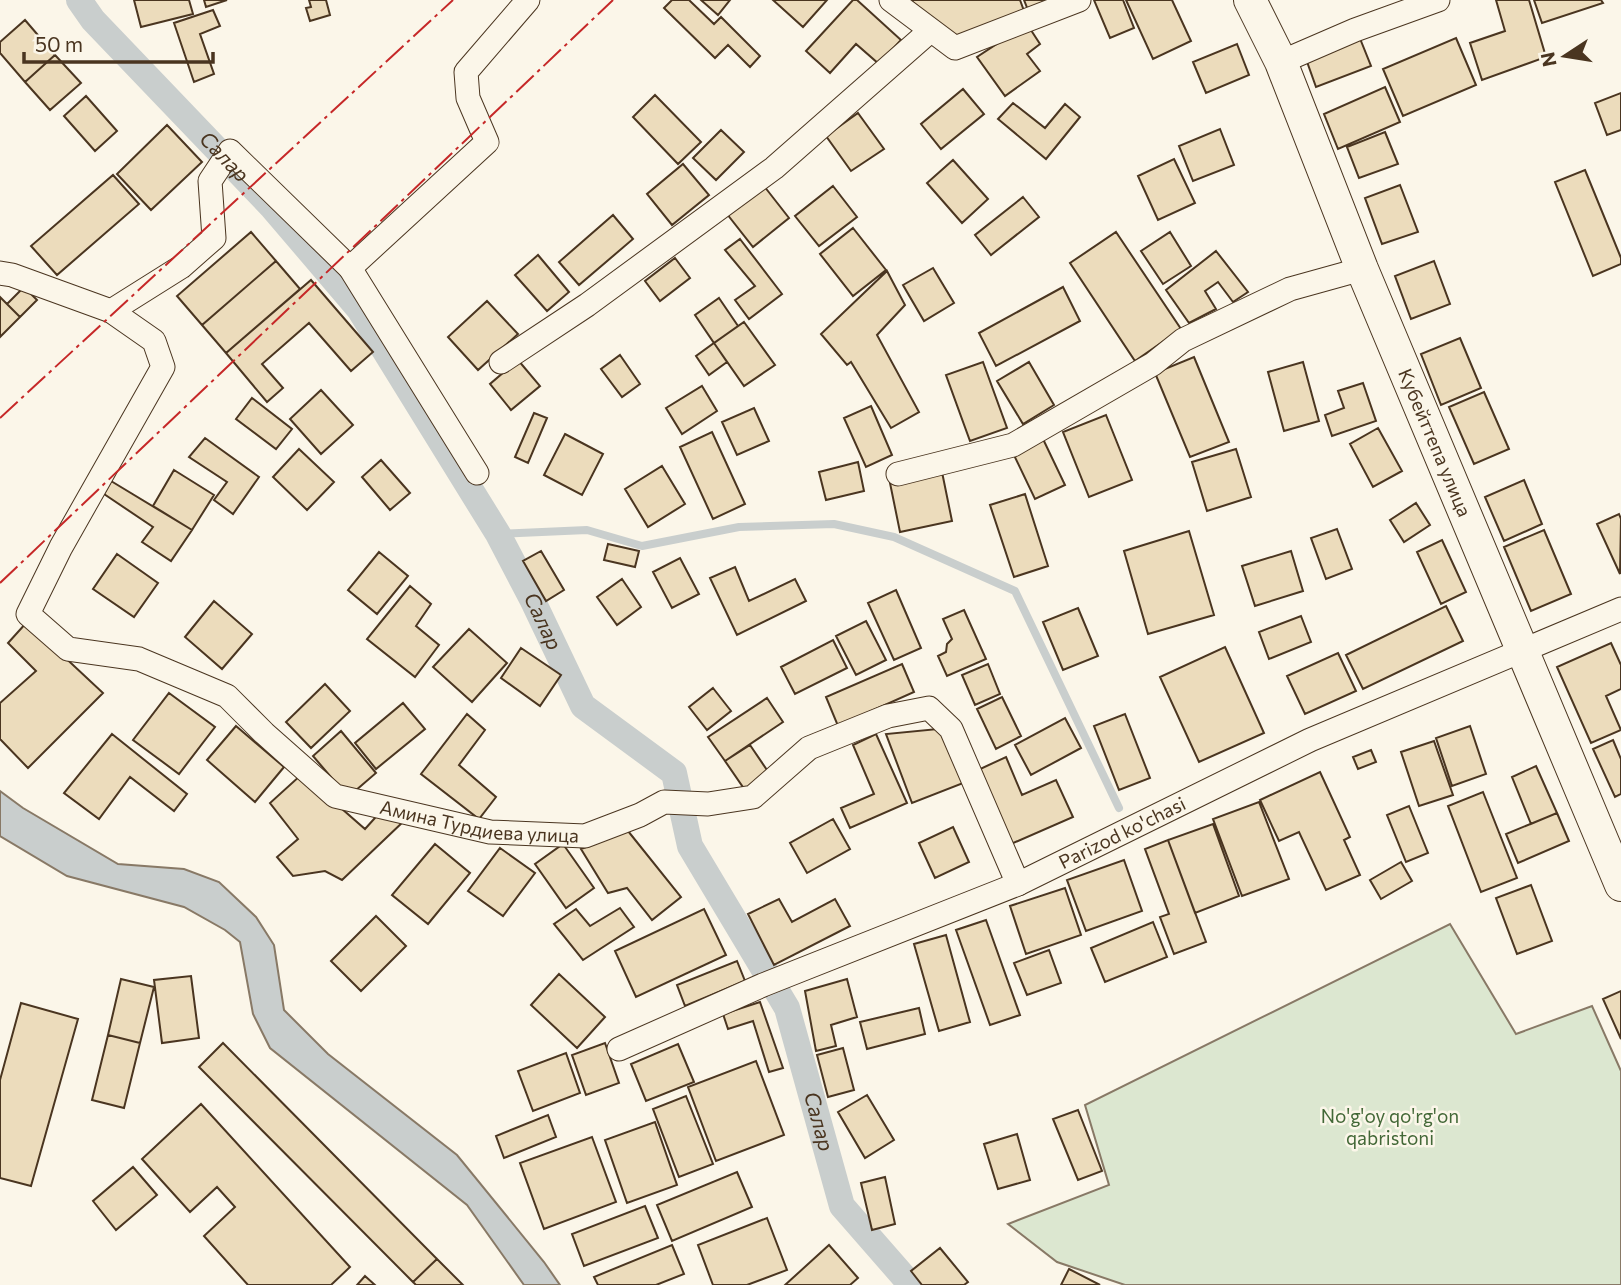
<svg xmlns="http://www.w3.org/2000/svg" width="1621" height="1285" viewBox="0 0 1621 1285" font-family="Commissioner,sans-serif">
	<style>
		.green { fill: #dce7d0; stroke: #887966; stroke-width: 2 }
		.water { fill: #c9cecd; stroke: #887966; stroke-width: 2 }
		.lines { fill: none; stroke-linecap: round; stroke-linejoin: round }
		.stream { stroke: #c9cecd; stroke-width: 8 }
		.canal { stroke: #c9cecd; stroke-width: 26 }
		.building { fill: #ecdcbc; stroke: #4a3520; stroke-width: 2 }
		.street-casing { stroke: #4a3520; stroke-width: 25 }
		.secondary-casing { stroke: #4a3520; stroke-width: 34 }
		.street { stroke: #fbf6e9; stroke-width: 23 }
		.secondary { stroke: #fbf6e9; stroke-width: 32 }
		.power { stroke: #c62828; stroke-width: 2; stroke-dasharray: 24 5 3.5 5; stroke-linecap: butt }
		.labels { text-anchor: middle; stroke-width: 5; stroke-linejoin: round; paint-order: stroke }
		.street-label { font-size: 19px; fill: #4a3520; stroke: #fbf6e9 }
		.park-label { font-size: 19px; fill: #436837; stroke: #fbf6e9 }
		.water-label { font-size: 21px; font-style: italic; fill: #4a3520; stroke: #fbf6e9 }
	</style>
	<rect width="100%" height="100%" fill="#fbf6e9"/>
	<path class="green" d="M1450 924 1516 1034 1592 1006 1621 1071V1285H1125L1057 1262 1008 1224 1109 1185 1085 1105Z"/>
	<path class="water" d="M0 791 23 808 118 864 184 869 219 882 256 917 274 945 284 1010 328 1054 457 1155 544 1262 560 1285H524L467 1205 270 1048 253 1014 240 942 225 930 184 907 67 876 0 836Z"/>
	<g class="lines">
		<path class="stream" d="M498 534 587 530 642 546 739 527 834 524 894 537 1015 591 1119 808"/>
		<path class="canal" id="s1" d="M79 0 93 20 272 207 359 309 498 534 532 599 583 706 674 773 690 846 787 1008 842 1206 911 1285"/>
	</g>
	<path class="building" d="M134 0H189L193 14 141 27Z
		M204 0H227L206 7Z
		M309 0H326L330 15 310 21 306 8 311 7Z
		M672 0H689L714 24 721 17 760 56 750 67 728 45 715 58 664 8Z
		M701 0H730L718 15Z
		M773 0H827L803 27Z
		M853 0H857L901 40 879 64 856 44 830 73 806 51Z
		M910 0H1020L1024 11 959 40Z
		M1024 0H1053L1028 10Z
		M1094 0H1123L1134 28 1110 38Z
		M1126 0H1172L1191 41 1153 59Z
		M1496 0H1529L1546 57 1482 80 1470 43 1505 31Z
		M1534 0H1601L1603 3 1542 23Z
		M213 10 220 26 200 34 214 74 194 82 174 23Z
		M25 20 55 55 25 82 0 53V42Z
		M1027 24 1040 44 1027 54 1040 71 1005 96 977 57Z
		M1359 36 1371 66 1316 87 1305 56Z
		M1456 38 1476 85 1403 116 1383 69Z
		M1237 44 1249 75 1206 93 1193 62Z
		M55 55 81 83 50 110 25 82Z
		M1385 87 1400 122 1338 149 1324 114Z
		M963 89 984 114 941 149 921 124Z
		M1621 93V130L1607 135 1595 103Z
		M655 95 701 142 678 164 633 117Z
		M86 96 117 131 95 151 64 116Z
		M1013 103 1045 128 1065 104 1080 117 1046 159 998 119Z
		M858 113 884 149 851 171 826 136Z
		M167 125 202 162 151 210 117 174Z
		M1220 129 1234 165 1193 181 1179 146Z
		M721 130 744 152 716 180 693 158Z
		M1385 132 1398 164 1359 178 1347 147Z
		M1174 159 1195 203 1158 220 1138 176Z
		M953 160 988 199 962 223 927 183Z
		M683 164 709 195 672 225 647 194Z
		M1585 170 1621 258V264L1593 276 1555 182Z
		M113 175 139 204 57 275 31 246Z
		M1400 185 1418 232 1382 244 1365 198Z
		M764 186 789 218 753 247 727 214Z
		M833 186 857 217 819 246 795 216Z
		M1023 197 1039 217 991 255 975 235Z
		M613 215 633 239 579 285 559 262Z
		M853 228 886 270 853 296 820 254Z
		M251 232 276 261 202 325 177 296Z
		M1116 232 1181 329 1135 361 1070 263Z
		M1170 232 1191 266 1163 284 1141 251Z
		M740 239 782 294 749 319 735 300 755 286 725 250Z
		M1216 251 1248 292 1233 302 1218 282 1205 291 1216 309 1189 323 1166 290Z
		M538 255 569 292 547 311 515 275Z
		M675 258 690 278 660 301 645 281Z
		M276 261 300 289 226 353 202 325Z
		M1434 261 1450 304 1411 319 1395 276Z
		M933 268 954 303 924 321 903 285Z
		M887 271 905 305 877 335 919 412 891 428 851 362 847 365 821 334Z
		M311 280 373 352 351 371 309 323 262 364 283 388 267 402 226 353Z
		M24 287 37 300 20 317 7 304Z
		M1063 287 1080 321 996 366 979 333Z
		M0 297 20 317 0 337Z
		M719 298 738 326 714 343 695 315Z
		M487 301 518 334 478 370 448 337Z
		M744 322 775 365 744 386 714 343Z
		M1460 338 1481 388 1441 405 1421 354Z
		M714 343 727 362 709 375 696 356Z
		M620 355 640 384 622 397 601 369Z
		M1194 357 1229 442 1190 457 1155 373Z
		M518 360 540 386 511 410 490 384Z
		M983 362 1007 428 970 441 946 375Z
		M1029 362 1054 405 1023 424 997 381Z
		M1303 362 1319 421 1284 431 1268 372Z
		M1363 383 1376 421 1332 436 1325 415 1344 408 1338 391Z
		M702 386 717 411 682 434 666 408Z
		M321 390 353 425 321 454 290 419Z
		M1484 392 1509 449 1474 464 1449 407Z
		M252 398 292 429 276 449 236 419Z
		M871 406 892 455 866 467 844 418Z
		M754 408 769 441 737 455 722 422Z
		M534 413 547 418 528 463 515 457Z
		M1106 415 1132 480 1089 497 1063 432Z
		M1378 428 1402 471 1373 487 1350 444Z
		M712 432 745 504 713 519 680 447Z
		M565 434 603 454 582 495 544 475Z
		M205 438 259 477 233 514 214 500 227 482 189 457Z
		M1043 439 1065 485 1035 499 1013 453Z
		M299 449 334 482 307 510 273 477Z
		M1236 449 1251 497 1207 511 1192 462Z
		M381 460 410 493 390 510 362 477Z
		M858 462 864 491 826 500 819 472Z
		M662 466 685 504 648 527 625 489Z
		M174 470 214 495 192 530 153 506Z
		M942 472 952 521 900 532 890 483Z
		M1524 480 1542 524 1504 541 1485 497Z
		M111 481 192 530 171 561 142 542 153 527 104 494Z
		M1025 494 1048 566 1014 577 990 505Z
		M1416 503 1430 525 1404 542 1390 520Z
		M1619 514 1621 519 1620 574 1597 524Z
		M1337 529 1352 569 1326 579 1311 538Z
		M1544 530 1571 594 1531 611 1504 547Z
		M1189 531 1214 615 1148 634 1124 551Z
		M1442 540 1466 592 1441 604 1417 552Z
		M608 544 639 551 635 567 604 560Z
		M541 551 564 590 546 601 523 561Z
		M1291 551 1303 591 1255 606 1242 566Z
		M379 552 408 576 377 614 348 590Z
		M117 554 158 583 134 617 93 589Z
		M680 558 699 594 672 608 653 572Z
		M735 567 749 601 795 579 806 601 737 635 710 578Z
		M622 579 641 607 617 625 597 597Z
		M410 586 431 604 416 626 439 645 415 677 367 639Z
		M896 590 921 648 894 660 868 603Z
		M214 601 252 634 222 669 185 637Z
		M1446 606 1463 641 1363 689 1346 655Z
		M1078 608 1098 656 1063 670 1043 622Z
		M964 610 986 659 947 676 938 656 946 652 947 644 952 639 943 619Z
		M1301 616 1311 642 1269 659 1259 632Z
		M866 621 886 660 856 675 836 636Z
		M27 622 103 693 28 768 0 739V703L36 671 8 643Z
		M469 629 507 663 472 702 433 667Z
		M833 640 847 668 795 694 781 667Z
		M1611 643 1621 665V689L1606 696 1621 730 1591 743 1557 667Z
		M1225 647 1264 733 1199 762 1160 677Z
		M521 648 561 675 540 706 501 678Z
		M1338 653 1356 691 1305 714 1287 676Z
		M902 664 914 692 838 726 826 697Z
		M988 664 1000 694 975 705 962 675Z
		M325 684 350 711 311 748 286 722Z
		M713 688 731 711 707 730 689 707Z
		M169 693 215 727 179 774 133 740Z
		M1002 697 1021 736 996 749 977 709Z
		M767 698 783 722 725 761 708 737Z
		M403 703 425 729 376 769 355 743Z
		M467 714 485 730 459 765 496 797 479 819 421 774Z
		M1125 714 1150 778 1119 790 1094 726Z
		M1065 718 1081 748 1031 775 1015 745Z
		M236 726 284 767 255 802 207 760Z
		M1470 726 1486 774 1452 786 1436 738Z
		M948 728 971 780 912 803 886 734Z
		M341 731 376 773 348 797 313 756Z
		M112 734 187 794 174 811 130 777 99 819 64 793Z
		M876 734 907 803 850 828 841 808 874 794 853 745Z
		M1613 740 1621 759V794L1615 797 1593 749Z
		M1434 741 1453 795 1419 806 1401 752Z
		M750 745 769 773 745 790 725 761Z
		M1371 750 1376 762 1358 769 1353 757Z
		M1006 757 1022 795 1056 780 1073 817 1011 844 978 770Z
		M1536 766 1557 813 1531 824 1512 777Z
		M1320 772 1350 837 1344 840 1360 875 1326 890 1299 832 1279 841 1260 800Z
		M302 774 365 829 383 809 406 819 342 880 325 871 293 876 277 857 298 839 270 803Z
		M1483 792 1517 878 1481 892 1448 806Z
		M1259 802 1289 879 1242 896 1213 819Z
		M1409 806 1428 853 1406 862 1387 815Z
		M1557 813 1569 841 1518 863 1506 834Z
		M833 819 850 849 807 873 790 843Z
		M1213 824 1239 896 1195 913 1168 840Z
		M953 827 969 862 935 878 919 843Z
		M628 831 681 897 652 920 627 888 608 893 581 849Z
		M1168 840 1206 942 1174 954 1160 917 1169 914 1145 849Z
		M435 844 470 873 428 924 392 895Z
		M563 844 594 888 566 908 535 864Z
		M500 848 535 873 503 916 468 891Z
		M1124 860 1142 911 1086 931 1067 880Z
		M1401 862 1412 881 1381 899 1370 880Z
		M1531 885 1552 941 1517 954 1496 898Z
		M1065 888 1081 935 1026 954 1010 906Z
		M779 899 792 922 835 899 850 926 774 965 748 914Z
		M620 908 634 927 583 960 554 924 576 909 590 926Z
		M704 909 726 955 636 997 615 951Z
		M376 916 406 946 361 991 331 961Z
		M986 920 1020 1015 990 1025 956 930Z
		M1153 922 1167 957 1105 982 1091 948Z
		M946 935 970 1022 939 1031 914 944Z
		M1049 950 1061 983 1027 995 1014 963Z
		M737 961 745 981 685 1006 677 985Z
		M559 974 605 1017 577 1048 531 1005Z
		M191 976 199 1038 162 1043 154 980Z
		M121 979 154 987 140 1043 108 1035Z
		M847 979 857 1017 831 1025 836 1046 816 1051 805 991Z
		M1621 991V1039L1603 999Z
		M760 1002 783 1068 769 1072 753 1021 728 1029 723 1014Z
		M21 1003 78 1019 31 1186 0 1178V1080Z
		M919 1008 925 1034 867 1049 860 1022Z
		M108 1035 140 1043 124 1108 92 1100Z
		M223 1043 437 1259 413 1282 199 1067Z
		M605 1043 619 1083 586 1095 572 1055Z
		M678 1044 694 1082 646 1101 631 1064Z
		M843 1048 854 1090 828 1097 817 1055Z
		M566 1053 580 1093 533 1111 518 1071Z
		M756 1061 784 1135 716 1161 688 1087Z
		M867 1095 894 1140 865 1158 838 1112Z
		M686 1096 713 1164 679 1177 653 1109Z
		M201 1104 350 1267 331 1285H248L204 1236 235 1207 217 1187 190 1212 142 1159Z
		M1078 1110 1102 1171 1078 1180 1053 1119Z
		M548 1115 556 1137 504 1158 496 1136Z
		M655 1122 677 1185 627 1203 605 1140Z
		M1017 1134 1030 1180 998 1189 984 1144Z
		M592 1137 616 1202 544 1229 520 1163Z
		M133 1167 157 1195 116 1230 93 1201Z
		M737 1172 752 1207 672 1241 657 1205Z
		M885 1177 895 1224 872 1230 861 1183Z
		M645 1206 658 1238 584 1266 572 1234Z
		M767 1218 787 1270 747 1285H713L698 1245Z
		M672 1245 684 1274 656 1285H598L594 1277Z
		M829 1245 858 1278 850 1285H785Z
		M940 1248 968 1282 964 1285H922L911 1271Z
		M437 1259 463 1285H416L413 1282Z
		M1069 1269 1100 1285H1061Z
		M365 1276 375 1285H357Z"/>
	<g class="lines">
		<defs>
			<g id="street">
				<path d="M891 0 955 48 1079 0"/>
				<path d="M1281 62 1355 30 1438 0"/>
				<path d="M350 268 487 142 468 98 466 72 528 0"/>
				<path id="s2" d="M0 273 12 275 111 311 154 341 163 367 61 547 28 614 68 649 139 659 227 696 264 733 335 796 490 832 585 836 640 815 664 802 708 804 753 797 809 748 888 716 929 708 951 729 1018 884"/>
				<path d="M111 311 181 267 214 238 210 181 230 151 350 268 477 473"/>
				<path d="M501 362 587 305 774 168 930 31"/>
				<path d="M898 474 1013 445 1153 364 1183 340 1290 289 1362 269"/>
				<path id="s3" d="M619 1049 763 985 1018 884 1310 740 1621 609"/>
			</g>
			<g id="secondary">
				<path id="s4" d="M1250 0 1281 62 1362 269 1621 885"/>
			</g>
		</defs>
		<use href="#street" class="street-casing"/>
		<use href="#secondary" class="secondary-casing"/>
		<use href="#street" class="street"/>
		<use href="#secondary" class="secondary"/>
		<path class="power" d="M0 418 453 0
			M0 583 613 0"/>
	</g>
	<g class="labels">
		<g class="street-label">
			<text dy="7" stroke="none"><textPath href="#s4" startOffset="480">Кубейттепа улица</textPath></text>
			<text dy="7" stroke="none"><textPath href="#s2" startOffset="994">Амина Турдиева улица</textPath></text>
			<text dy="7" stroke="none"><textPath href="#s3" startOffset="548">Parizod ko'chasi</textPath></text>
		</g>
		<g class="park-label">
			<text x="1390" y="1123">No'g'oy qo'rg'on<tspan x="1390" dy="22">qabristoni</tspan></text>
		</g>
		<g class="water-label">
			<text dy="7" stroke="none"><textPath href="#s1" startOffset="214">Салар</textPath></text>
			<text dy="7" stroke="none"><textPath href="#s1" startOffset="780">Салар</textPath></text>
			<text dy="7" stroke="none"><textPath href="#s1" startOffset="1368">Салар</textPath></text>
		</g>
	</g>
	<g transform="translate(1565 56) rotate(258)" stroke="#fbf6e9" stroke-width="5" paint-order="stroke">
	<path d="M0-5L12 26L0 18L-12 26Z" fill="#4a3520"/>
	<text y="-10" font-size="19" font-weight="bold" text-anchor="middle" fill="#4a3520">N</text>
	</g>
	<path d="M24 52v10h189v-10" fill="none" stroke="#4a3520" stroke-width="3.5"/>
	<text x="35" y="52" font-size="21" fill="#4a3520" stroke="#fbf6e9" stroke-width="5" paint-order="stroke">50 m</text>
</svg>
